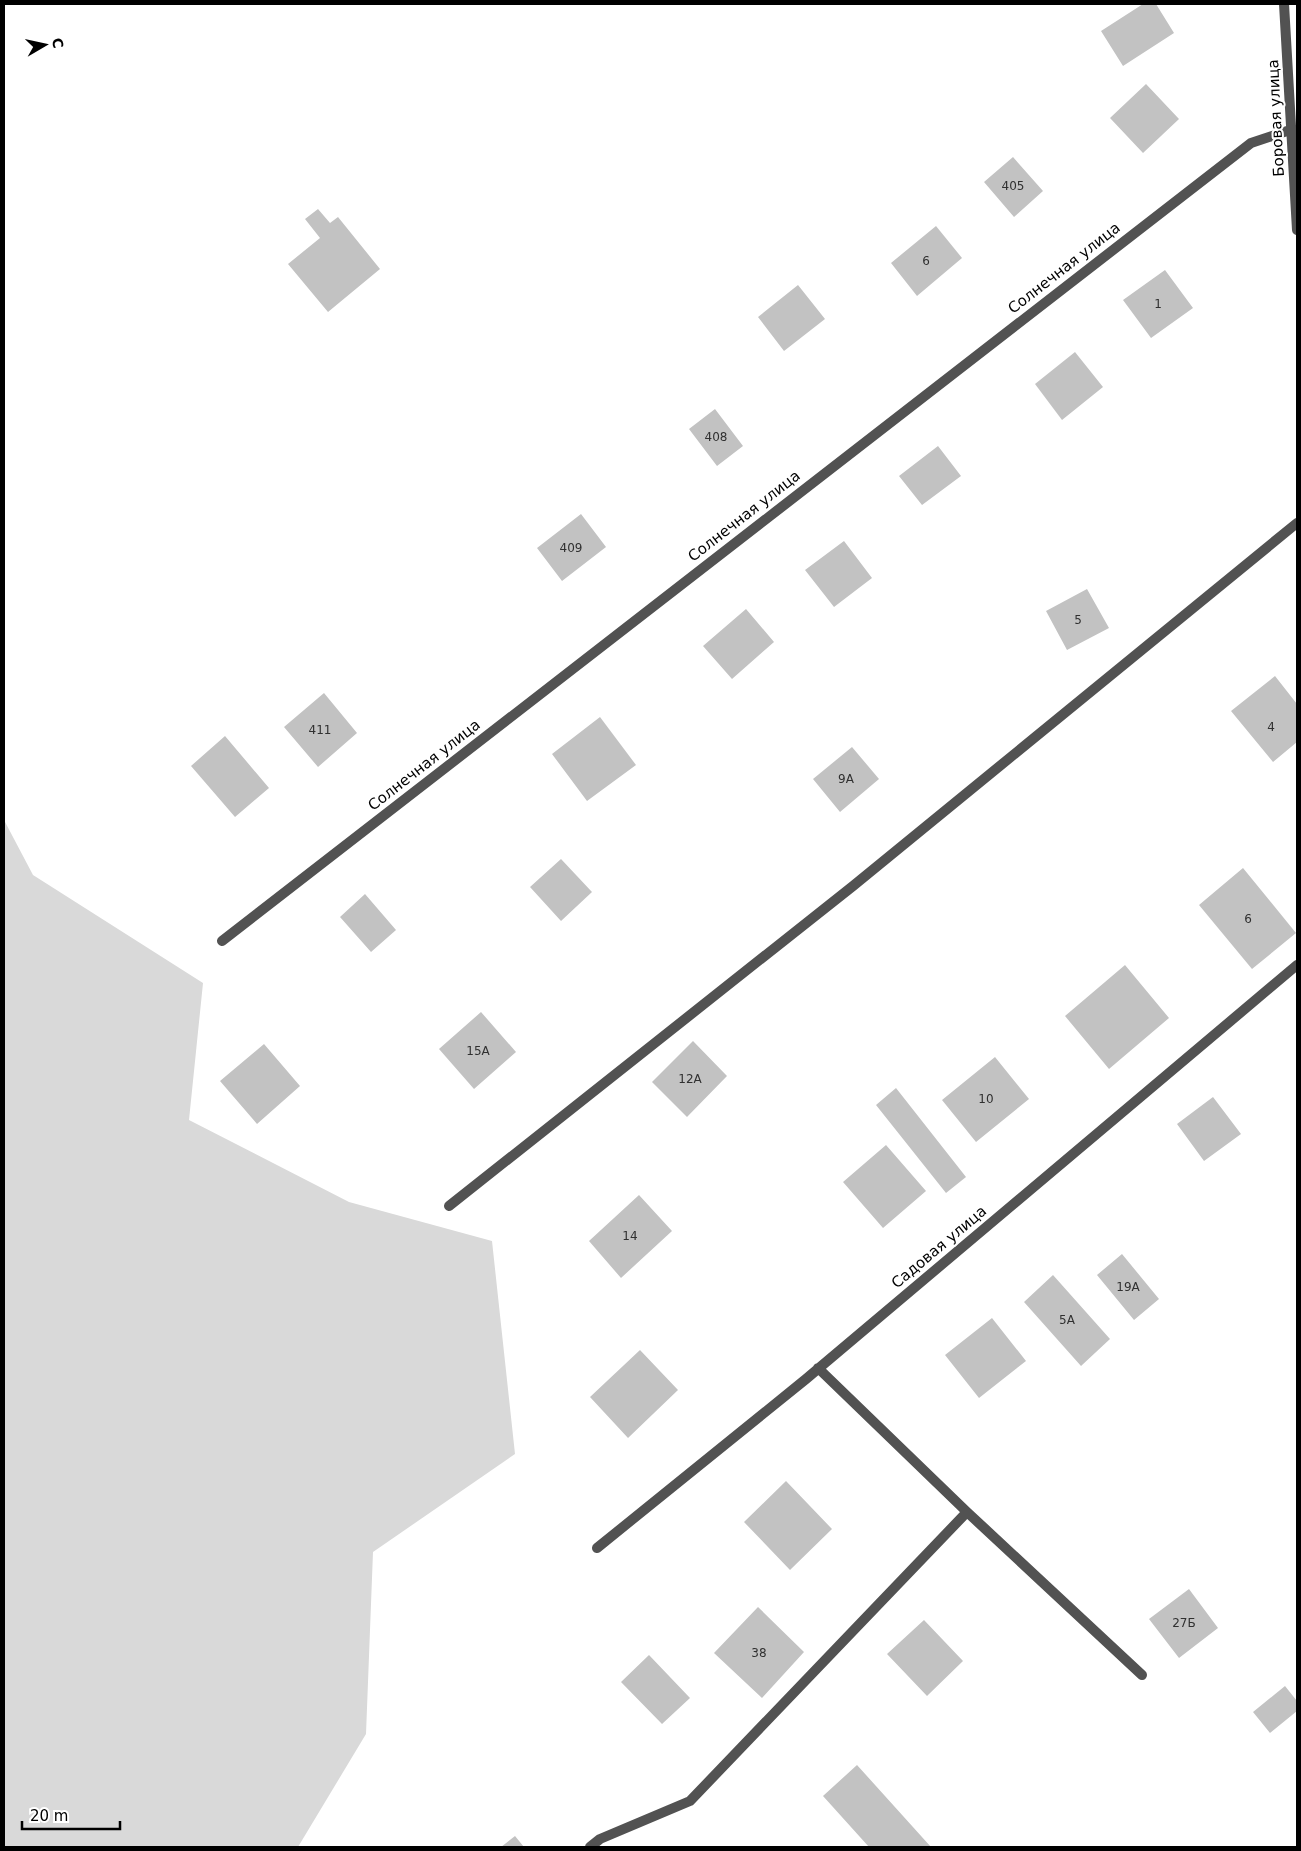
<svg xmlns="http://www.w3.org/2000/svg" width="1301" height="1851" viewBox="0 0 1301 1851" font-family="'DejaVu Sans',sans-serif">
	<style>
		.green { fill: #d9d9d9 }
		.building { fill: #c2c2c2 }
		.lines { fill: none; stroke-linecap: round; stroke-linejoin: round }
		.minor { stroke: #525252; stroke-width: 10 }
		.labels { text-anchor: middle; stroke-width: 4; stroke-linejoin: round; paint-order: stroke }
		.number-label { font-size: 12px; fill: #303030 }
		.street-label { font-size: 15px; fill: #000; stroke: #fff }
	</style>
	<rect width="100%" height="100%" fill="#fff"/>
	<path class="green" d="M4 820 33 875 203 983 189 1120 349 1202 492 1241 515 1454 373 1552 366 1734 298 1847H4Z"/>
	<path class="building" d="M1143 4H1156L1174 33 1123 66 1101 31Z
		M1146 84 1179 119 1143 153 1110 118Z
		M1013 157 1043 191 1014 217 984 182Z
		M318 209 330 223 338 217 380 269 328 312 288 264 320 238 305 219Z
		M936 226 962 258 917 296 891 263Z
		M1165 270 1193 308 1151 338 1123 300Z
		M798 285 825 319 784 351 758 317Z
		M1075 352 1103 387 1062 420 1035 384Z
		M715 409 743 446 717 466 689 429Z
		M938 446 961 476 922 505 899 476Z
		M581 514 606 547 562 581 537 548Z
		M844 541 872 578 834 607 805 570Z
		M1087 589 1109 628 1067 650 1046 611Z
		M746 609 774 642 732 679 703 646Z
		M1275 676 1297 704V742L1273 762 1231 711Z
		M324 693 357 733 318 767 284 727Z
		M600 717 636 765 587 801 552 754Z
		M225 736 269 788 235 817 191 766Z
		M852 747 879 779 840 812 813 779Z
		M561 859 592 892 561 921 530 887Z
		M1243 868 1296 933 1252 969 1199 905Z
		M365 894 396 930 371 952 340 917Z
		M1125 965 1169 1018 1109 1069 1065 1016Z
		M481 1012 516 1052 474 1089 439 1049Z
		M693 1041 727 1076 687 1117 652 1082Z
		M264 1044 300 1086 257 1124 220 1081Z
		M995 1057 1029 1099 976 1142 942 1100Z
		M896 1088 966 1177 946 1193 876 1105Z
		M1213 1097 1241 1134 1204 1161 1177 1124Z
		M886 1145 926 1191 883 1228 843 1182Z
		M639 1195 672 1231 621 1278 589 1241Z
		M1122 1254 1159 1299 1134 1320 1097 1275Z
		M1053 1275 1110 1339 1081 1366 1024 1302Z
		M992 1318 1026 1361 979 1398 945 1355Z
		M640 1350 678 1390 628 1438 590 1397Z
		M786 1481 832 1529 790 1570 744 1522Z
		M1189 1589 1218 1628 1179 1658 1149 1619Z
		M758 1607 804 1652 762 1698 714 1653Z
		M924 1620 963 1661 927 1696 887 1654Z
		M649 1655 690 1698 662 1724 621 1682Z
		M1285 1686 1297 1701V1711L1270 1733 1253 1712Z
		M857 1765 931 1847H869L823 1796Z
		M515 1836 524 1847H501Z"/>
	<g class="lines">
		<path class="minor" d="M1284 4 1297 230
			M222 941 1251 143 1293 129
			M449 1206 853 886 1297 523
			M818 1368 967 1512 1142 1675
			M597 1548 806 1379 1297 965
			M590 1847 600 1839 690 1801 967 1512"/>
	</g>
	<g class="labels">
		<g class="number-label">
			<text x="1013" y="190">405</text>
			<text x="926" y="265">6</text>
			<text x="1158" y="308">1</text>
			<text x="716" y="441">408</text>
			<text x="571" y="552">409</text>
			<text x="1078" y="624">5</text>
			<text x="1271" y="731">4</text>
			<text x="320" y="734">411</text>
			<text x="846" y="783">9А</text>
			<text x="1248" y="923">6</text>
			<text x="478" y="1055">15А</text>
			<text x="690" y="1083">12А</text>
			<text x="986" y="1103">10</text>
			<text x="630" y="1240">14</text>
			<text x="1128" y="1291">19А</text>
			<text x="1067" y="1324">5А</text>
			<text x="1184" y="1627">27Б</text>
			<text x="759" y="1657">38</text>
		</g>
		<g class="street-label">
			<text transform="translate(1276 118) rotate(-93)" y="5">Боровая улица</text>
			<text transform="translate(1064 268) rotate(-38)" y="5">Солнечная улица</text>
			<text transform="translate(744 516) rotate(-38)" y="5">Солнечная улица</text>
			<text transform="translate(424 765) rotate(-38)" y="5">Солнечная улица</text>
			<text transform="translate(939 1247) rotate(-40)" y="5">Садовая улица</text>
		</g>
	</g>
	<rect width="1301" height="1851" fill="none" stroke="#000000" stroke-width="10"/>
	<g transform="translate(45 45) rotate(81)" stroke="#ffffff" stroke-width="4" paint-order="stroke">
	<path d="M0-4L9 19L0 12L-9 19Z" fill="#000000"/>
	<text y="-8" font-size="14" font-weight="bold" text-anchor="middle" fill="#000000">С</text>
	</g>
	<path d="M22 1821v8h98v-8" fill="none" stroke="#000000" stroke-width="2.5"/>
	<text x="30" y="1821" font-size="15" fill="#000000" stroke="#ffffff" stroke-width="4" paint-order="stroke">20 m</text>
</svg>
